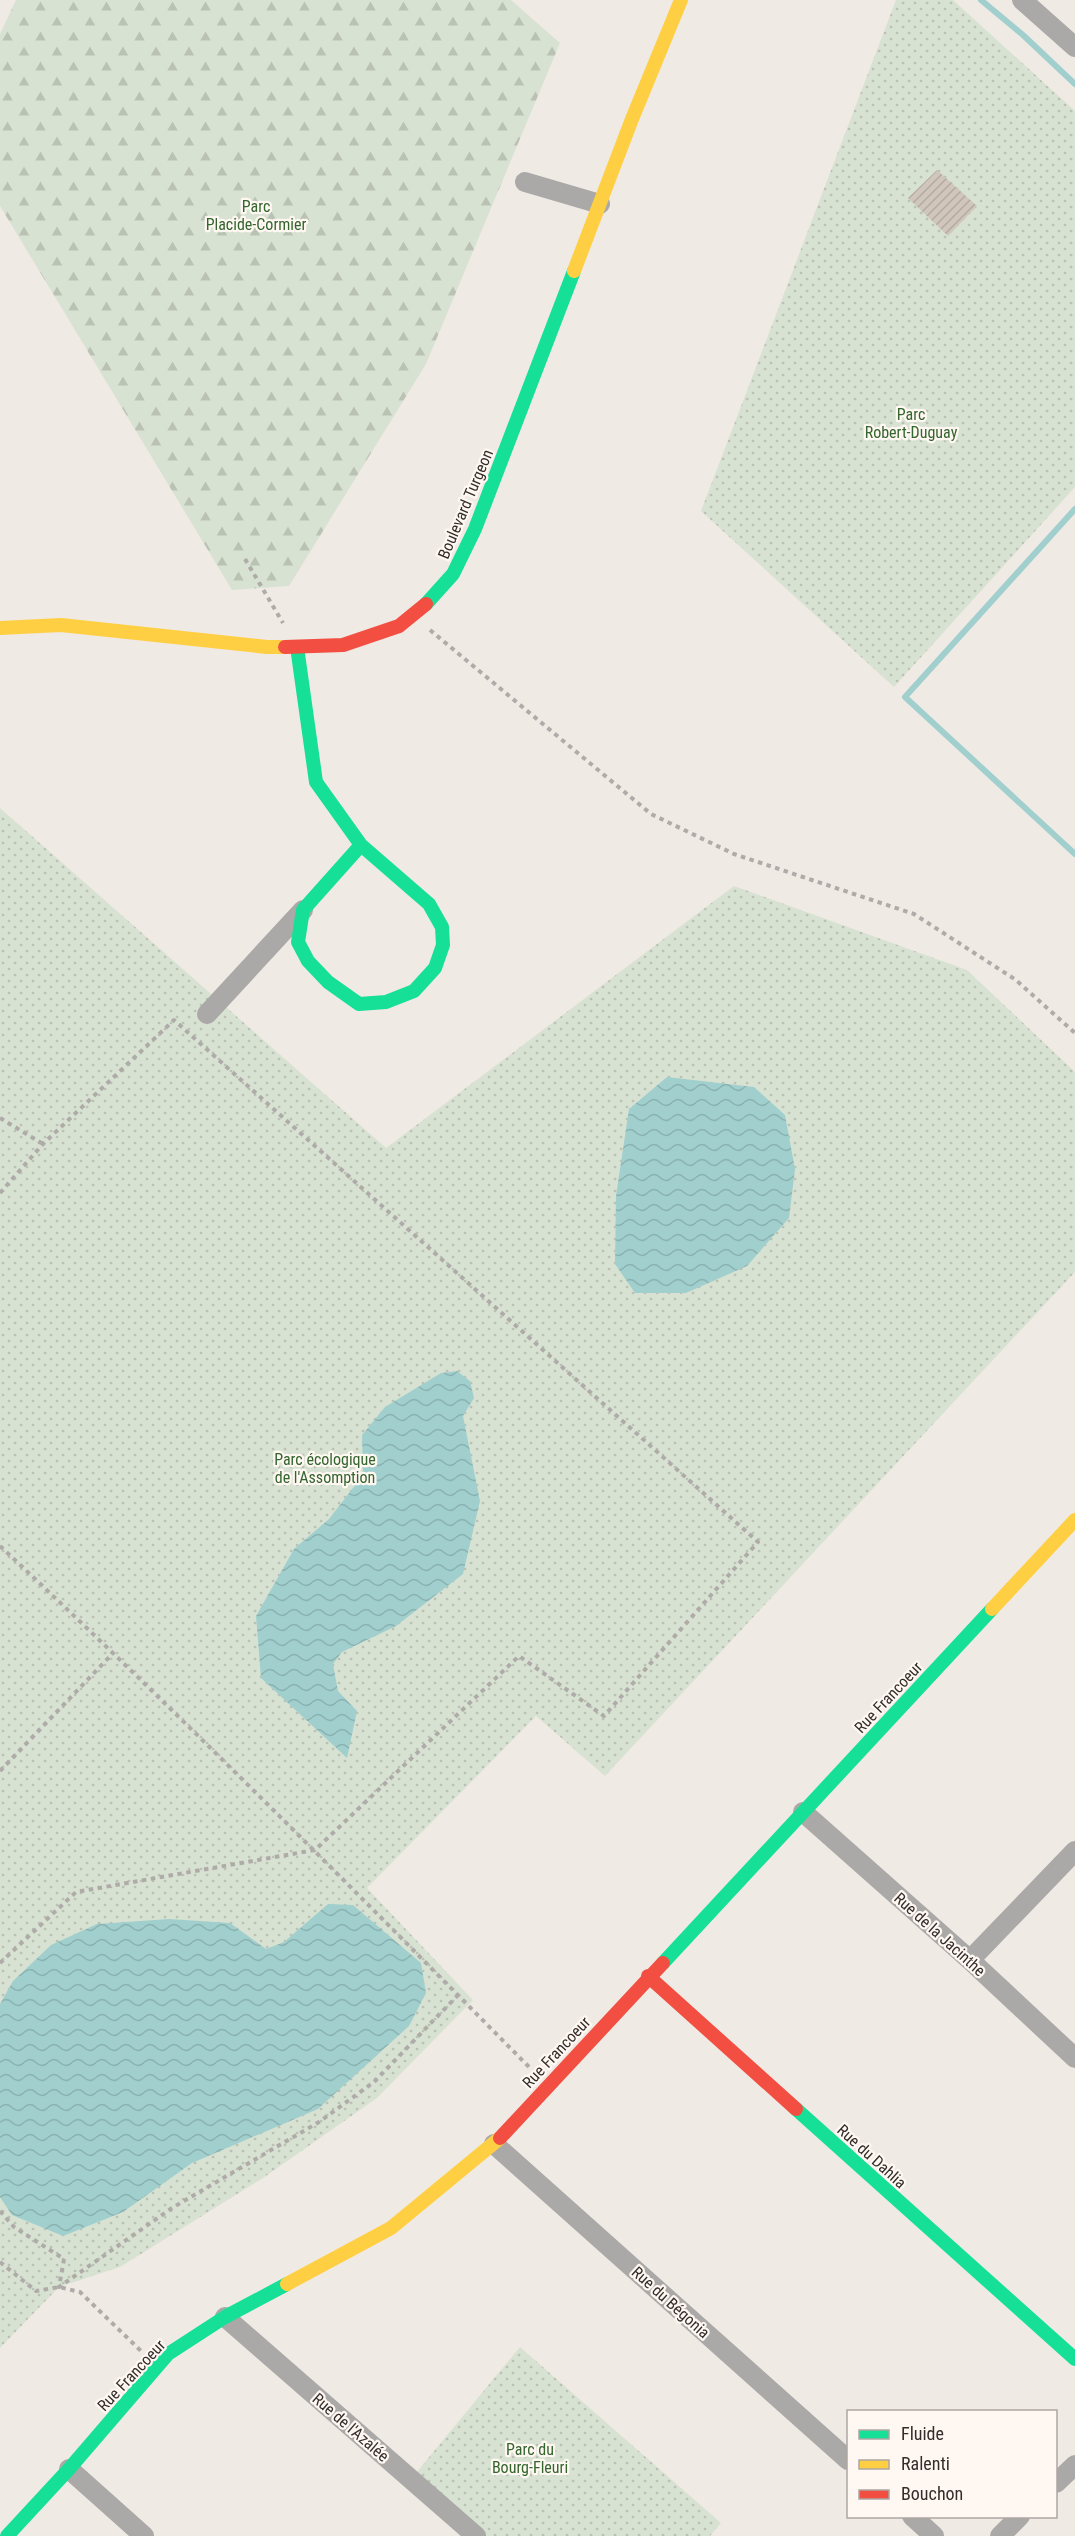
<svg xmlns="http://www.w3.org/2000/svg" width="1075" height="2536" viewBox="0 0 1075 2536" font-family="'Roboto Condensed',sans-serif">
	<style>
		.forest { fill: url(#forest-firs) }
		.park { fill: url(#park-dots) }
		.water { fill: url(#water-waves) }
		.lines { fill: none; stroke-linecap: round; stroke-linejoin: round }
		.stream { stroke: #a0cfce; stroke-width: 6 }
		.building { fill: url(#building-hatch) }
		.path { stroke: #afaba9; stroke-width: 4; stroke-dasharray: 4.5 4.5; stroke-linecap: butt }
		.street { stroke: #aaa9a7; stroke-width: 20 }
		.fast { stroke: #16e098; stroke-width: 14 }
		.slow { stroke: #ffcf43; stroke-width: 14 }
		.jam { stroke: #f24e42; stroke-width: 14 }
		.labels { text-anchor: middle; stroke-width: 4.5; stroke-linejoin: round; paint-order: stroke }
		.park-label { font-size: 16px; fill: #33652e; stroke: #fff7f2 }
		.street-label { font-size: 16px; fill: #322d2a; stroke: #fff7f2 }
	</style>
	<defs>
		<pattern id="forest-firs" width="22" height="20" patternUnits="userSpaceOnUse" patternTransform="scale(1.5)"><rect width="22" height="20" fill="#d8e2d2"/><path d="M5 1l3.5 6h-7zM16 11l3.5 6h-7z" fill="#bac2b4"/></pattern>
		<pattern id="park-dots" width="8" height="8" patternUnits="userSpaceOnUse" patternTransform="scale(1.5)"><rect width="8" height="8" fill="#d8e2d2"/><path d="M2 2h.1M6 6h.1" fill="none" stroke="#bac2b4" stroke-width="1.8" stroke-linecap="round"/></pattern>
		<pattern id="water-waves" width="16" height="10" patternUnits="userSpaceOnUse" patternTransform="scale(1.5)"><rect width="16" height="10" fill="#a0cfce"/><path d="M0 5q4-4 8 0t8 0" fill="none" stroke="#8ab2b1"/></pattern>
		<pattern id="building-hatch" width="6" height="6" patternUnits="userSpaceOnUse" patternTransform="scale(1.5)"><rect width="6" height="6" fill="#d0c6bb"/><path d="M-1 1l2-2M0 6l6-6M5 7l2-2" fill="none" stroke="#b3aaa1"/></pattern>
	</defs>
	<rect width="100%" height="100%" fill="#f0eae5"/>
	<path class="forest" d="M16 0H511L560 43 426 364 289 586 232 590 0 206V34Z"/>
	<path class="park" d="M896 0H953L1075 111V487L894 687 701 511Z
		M0 808 386 1148 734 886 967 970 1075 1072V1272L605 1776 536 1716 367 1888 473 2000 377 2098 263 2178 120 2267 59 2287 0 2348Z
		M520 2347 721 2523 710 2536H476L411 2479Z"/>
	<path class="water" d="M667 1077 754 1087 785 1115 795 1169 789 1218 747 1266 686 1293H635L615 1264 616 1196 629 1109Z
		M457 1371 470 1381 474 1398 463 1416 480 1501 463 1574 396 1626 342 1652 333 1664 338 1691 357 1711 347 1758 261 1678 256 1616 294 1549 329 1519 363 1475 362 1435 385 1407 441 1373Z
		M328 1904 353 1905 421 1963 426 1993 409 2026 318 2109 192 2163 123 2212 63 2236 12 2215 0 2197V2004L13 1981 51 1945 97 1924 169 1919 230 1923 266 1949 284 1942Z"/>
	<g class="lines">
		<path class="stream" d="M981 0 1023 35 1075 84
			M1075 509 905 697 1075 854"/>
	</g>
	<path class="building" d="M937 170 977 206 948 236 908 198Z"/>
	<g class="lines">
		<path class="path" d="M245 559 283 623
			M430 630 651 814 734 854 914 914 1016 980 1075 1033
			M0 1118 43 1144
			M0 1193 43 1144 174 1020 758 1542 604 1716 519 1656 315 1850 76 1892 0 1963
			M0 1546C182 1716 357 1893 532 2070
			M0 1771 114 1652
			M0 2211 14 2227 64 2259
			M64 2259 59 2287 172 2208 319 2122 374 2082 458 1995
			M0 2262 36 2291 59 2287 80 2292 141 2351"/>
		<path class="street" d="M1022 0 1075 47
			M525 182 600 204
			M207 1014 303 910
			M803 1812 970 1960 1075 2058
			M970 1960 1075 1851
			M494 2144 848 2460
			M225 2317 476 2536
			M69 2469 144 2536
			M1056 2483 1075 2465
			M912 2516 934 2536
			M1000 2536 1020 2516"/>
		<path class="fast" d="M426 604 453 574 475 529 574 271
			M297 647 316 782 361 845 429 904 442 927 443 945 435 968 414 991 386 1002 359 1004 328 982 308 961 298 942 303 910 361 845
			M663 1963 992 1609
			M796 2109 1075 2359
			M7 2536 69 2469 168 2354 225 2317 287 2284"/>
		<path class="slow" d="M574 271 632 119 681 0
			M0 628 61 625 267 647H285
			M992 1609 1075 1520
			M287 2284 391 2228 500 2138"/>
		<path class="jam" d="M285 647 343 645 399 626 426 604
			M648 1976 796 2109
			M500 2138 663 1963"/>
	</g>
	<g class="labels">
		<g class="park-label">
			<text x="256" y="212">Parc<tspan x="256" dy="18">Placide-Cormier</tspan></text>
			<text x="911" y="420">Parc<tspan x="911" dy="18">Robert-Duguay</tspan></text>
			<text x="325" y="1465">Parc écologique<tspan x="325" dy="18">de l'Assomption</tspan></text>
			<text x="530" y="2455">Parc du<tspan x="530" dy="18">Bourg-Fleuri</tspan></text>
		</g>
		<g class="street-label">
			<text transform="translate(465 504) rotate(-67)" y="6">Boulevard Turgeon</text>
			<text transform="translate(888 1697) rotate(-47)" y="6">Rue Francoeur</text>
			<text transform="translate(940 1934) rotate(42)" y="6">Rue de la Jacinthe</text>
			<text transform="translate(556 2052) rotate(-47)" y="6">Rue Francoeur</text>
			<text transform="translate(872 2156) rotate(42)" y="6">Rue du Dahlia</text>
			<text transform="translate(671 2302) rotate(42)" y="6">Rue du Bégonia</text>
			<text transform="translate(131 2375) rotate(-47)" y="6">Rue Francoeur</text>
			<text transform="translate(351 2427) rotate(41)" y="6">Rue de l'Azalée</text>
		</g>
	</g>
	<rect x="847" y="2410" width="210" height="108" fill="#fff7f2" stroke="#ada6a2" stroke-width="1.5"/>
	<rect x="859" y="2430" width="30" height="9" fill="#16e098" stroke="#ada6a2" stroke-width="1.5"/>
	<text x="901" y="2440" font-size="18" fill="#322d2a">Fluide</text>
	<rect x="859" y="2460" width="30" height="9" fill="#ffcf43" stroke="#ada6a2" stroke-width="1.5"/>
	<text x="901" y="2470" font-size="18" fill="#322d2a">Ralenti</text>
	<rect x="859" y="2490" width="30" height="9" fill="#f24e42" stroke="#ada6a2" stroke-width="1.5"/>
	<text x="901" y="2500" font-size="18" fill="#322d2a">Bouchon</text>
</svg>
